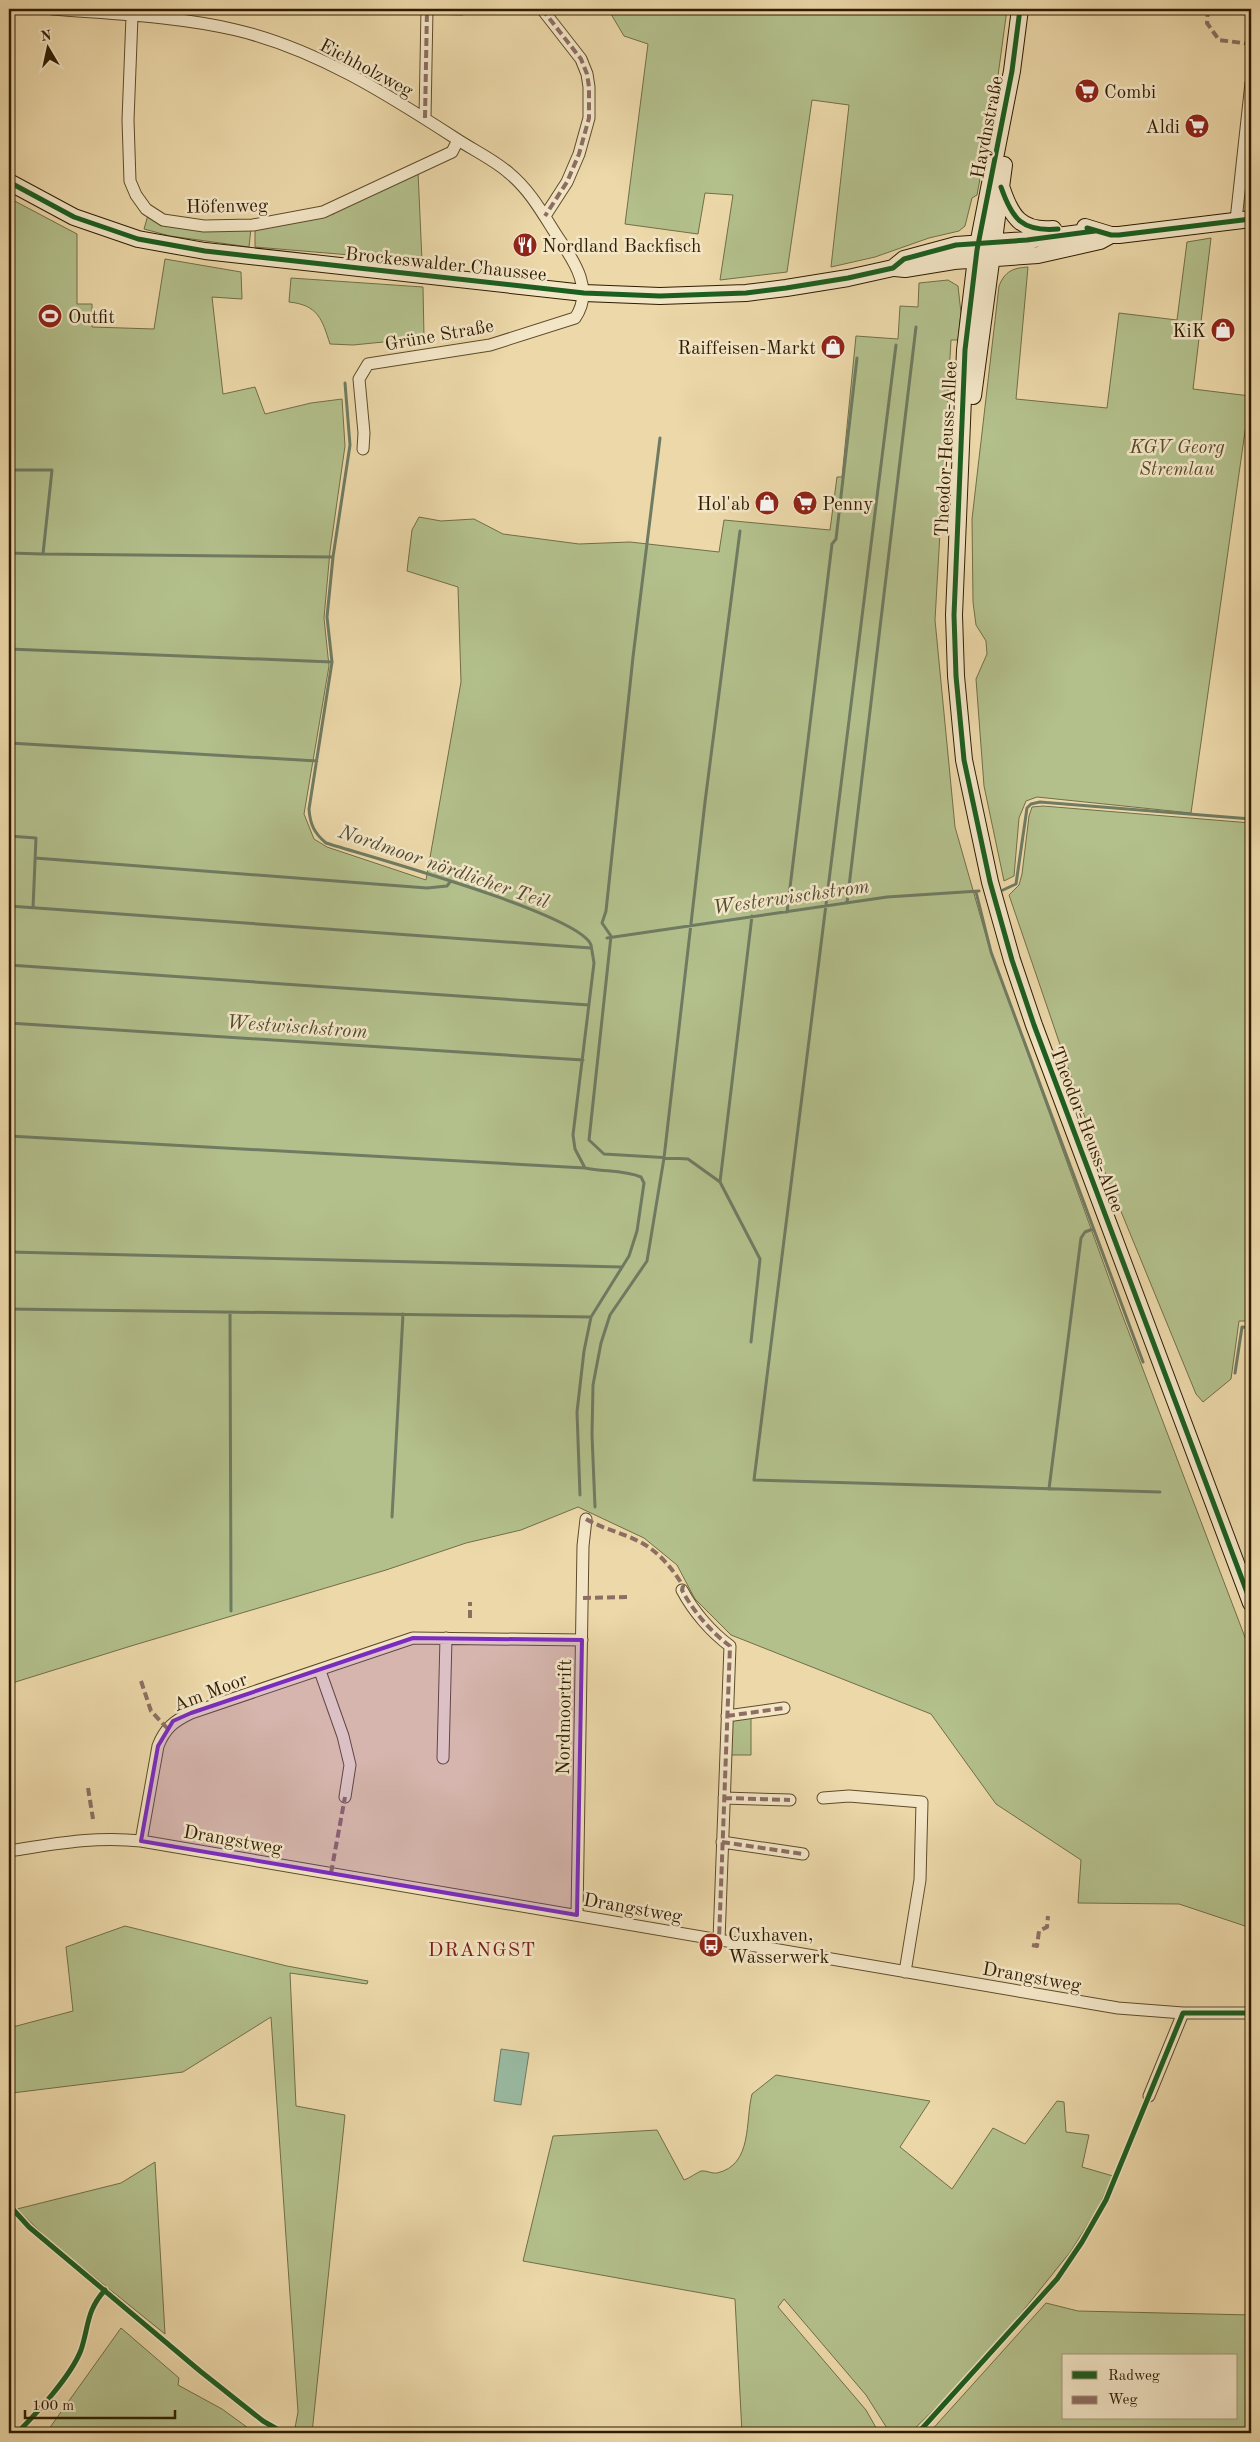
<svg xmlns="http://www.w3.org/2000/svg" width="1260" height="2442" viewBox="0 0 1260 2442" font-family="'Old Standard TT',serif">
	<rect width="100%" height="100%" fill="#ecd8a9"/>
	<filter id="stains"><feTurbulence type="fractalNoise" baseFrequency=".004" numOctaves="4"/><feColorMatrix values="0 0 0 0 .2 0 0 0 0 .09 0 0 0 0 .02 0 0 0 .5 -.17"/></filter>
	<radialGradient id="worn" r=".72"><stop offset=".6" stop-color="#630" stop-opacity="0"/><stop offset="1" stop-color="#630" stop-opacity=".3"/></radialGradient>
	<!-- green -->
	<path fill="#b3c08c" stroke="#726e46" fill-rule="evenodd" d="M431,9h32v6l-32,-1z
		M608,9h399l-12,89 -18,97 -5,3 -7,28 -6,5 -30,7 -54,19 -44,10 18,-162 -37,-5 -25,172 -67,8 13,-85 -28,-2 -7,41 -73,-10 23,-180 -24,-8z
		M418,171l4,90 -167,-14v-19l79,-14 6,-6z
		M9,198l68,36v70h15v23l62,2 11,-70 76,13 1,27 -30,-2 11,97 32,-7 10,27 46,-11 31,-4 3,47 -15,105 -6,67 5,48 -25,148 10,25 13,8 99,33 35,-198 -3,-95 -51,-16 5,-41 7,-13 22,4 33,-2 29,15 76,10 51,-2 89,10 5,-32 106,10 7,-53h5l14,-141 42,3 2,-33 18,1 1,-24 29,-3 10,6 3,27 -3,27h-7l-16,280 20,207 33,116 132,366 131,344v275l-72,-24 -101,-1 3,-43 -85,-56 -65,-90 -200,-79 -36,-36 -18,-34 -33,-27 -66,-31 -57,23 -55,13 -80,27 -255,76 -122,38z
		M148,215l103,13 -2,19 -79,-11 -26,-7z
		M1211,238l-18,151 57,7 -59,417 -154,-16 -11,4 -7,17 -5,58 -10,5 -20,-95 -8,-107 11,-25 -1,-13 -10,-16 -3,-23 -1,-83 27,-233c6,-15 14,-18 29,-19l-12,132 91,9 12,-95 58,7 10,-78z
		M291,278l132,9 1,51 -71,7 -23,-1c-8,-25 -12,-39 -41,-42z
		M1043,806l208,17v498h-12l-8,58 -28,23 -7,-8 -99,-241 -88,-258 10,-10 3,-11 7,-58 3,-9z
		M751,1715v40h-21v-29l5,-8z
		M125,1926l162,40 81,15 -1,3 -77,-11 6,133 49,9 -33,318h-18l4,-21 -27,-395 -88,55 -171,21 -3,-25v-40l64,-17 -7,-64z
		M776,2075l154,26 -30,46 52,42 41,-61 32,16 32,-43 7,1 2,30 23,3 -7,32 31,9 -15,32 -27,43 -57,71 -71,79 -33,32h-20l-24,-38 -82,-96 -6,8 88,103 13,23h-137l-7,-134 -212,-38 30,-125 104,-6 27,50c6,-2 12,-7 17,-9 5,-1 11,3 16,2 36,-8 28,-52 35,-79z
		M155,2162l10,172 -114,-92 -34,-33 104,-26z
		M1046,2303l32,8 173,4v118h-322zM1064,2356h172v62h-172z
		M121,2328l58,50 -1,7 44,24 33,24h-209z"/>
	<!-- water -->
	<path fill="#99bba4" stroke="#6f7b62" d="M501,2049l28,4 -8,52 -27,-4z"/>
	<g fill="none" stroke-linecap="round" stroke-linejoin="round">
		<!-- stream -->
		<path stroke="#6f7b62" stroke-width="3" d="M896,345l-142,1135 406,12
			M345,383l5,62 -17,112 -6,60 5,45 -23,147c1,15 5,24 17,34 41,13 254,71 265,102
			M660,438l-27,219 -27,254 -4,12 9,13 -22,204 15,14 84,5 32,23 40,77 -9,83
			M9,470h43l-9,84 289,3
			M9,553l34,1
			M9,649l323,13
			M9,743l308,18
			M9,836l27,2 -3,70
			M35,858l392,30 20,-2 3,-4
			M1003,890l13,-6 11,-76 4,-4 9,-2 211,17
			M976,892l15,60 152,410
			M847,903l69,-576
			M9,906l582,42
			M787,912l45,-368 4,-5 21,-181
			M607,938l280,-41 92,-6
			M9,965l580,40
			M9,1023l574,37
			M9,1136l576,32
			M720,1182l32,-266
			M9,1252l613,15
			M9,1309l582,8
			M230,1312l1,299
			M1235,1373l7,-46 9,1
			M1049,1489l32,-251 4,-6 8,-3
			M580,1495l-3,-83 7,-61 7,-34 38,-61 8,-25 7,-48 -3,-6c-18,-7 -37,-5 -56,-9l-10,-19 -2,-14 21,-172 -3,-18
			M595,1507l-3,-72 1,-50 8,-42 9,-28 37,-54 17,-103 41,-356 35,-271
			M392,1517l11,-203"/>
		<defs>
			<path id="street" d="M52,9c61,5 124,7 184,21 80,19 151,64 219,108 18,12 38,21 54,35 22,18 35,43 50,66 16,23 35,52 16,79l-85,27 -122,19 -9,15 5,54 -1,16
				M542,9l39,50 6,15 2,13v31l-10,36 -12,28 -22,34
				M132,16l-4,104 2,61 6,14 10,14 17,11 41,6 49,-1 70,-13 129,-60 6,-12
				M425,118l2,-109
				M1236,220l15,-137
				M682,1590c11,21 29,42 48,56l-11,294
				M320,1671l23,65 7,29 -5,32
				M727,1716l57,-8
				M443,1758l3,-120
				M724,1798l66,2
				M823,1798l26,-2 73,6 -2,78 -15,92
				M141,1841l17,-95c7,-18 16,-25 33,-33l222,-75 169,2
				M722,1842l81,12
				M9,1851c45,-7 86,-15 132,-10l977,167 65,5h68
				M577,1915l6,-369 3,-27
				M1149,2096l34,-83"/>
			<path id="secondary" d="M1020,9l-8,62 -35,179 -12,100 -11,265 2,61 8,84 26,122 22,78 22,65 217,578
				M9,182l65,35 64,22 67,12 379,42 76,3 86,-3 40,-5 62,-10 45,-10 11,-9 52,-14 71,-5 68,-9
				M1002,189c9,27 19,43 51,40
				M1085,227l26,8h8l132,-16
				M895,268l10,1 49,-8 84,-6 62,-14 11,-6
				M973,396l31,-231"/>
		</defs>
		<!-- street casing -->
		<use href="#street" stroke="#5f4b2a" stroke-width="13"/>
		<!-- secondary casing -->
		<use href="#secondary" stroke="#301c00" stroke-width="18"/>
		<!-- street -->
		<use href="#street" stroke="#f3e6c7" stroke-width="11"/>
		<!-- secondary -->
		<use href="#secondary" stroke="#f3e6c7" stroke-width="16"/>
		<!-- quiet -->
		<path stroke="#8d6e63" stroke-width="4" stroke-dasharray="8 4" stroke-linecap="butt" d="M542,9l39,50 6,15 2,13v31l-10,36 -12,28 -22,34
			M1208,9l-1,14 12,17 32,4
			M425,118l2,-109
			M586,1519c17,10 37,14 54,23 18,9 33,27 43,44l-1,4c11,21 29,42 48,56l-11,294
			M583,1598l47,-1
			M470,1618v-16
			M141,1681l10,30 16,17
			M727,1716l57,-8
			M88,1788l5,31
			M724,1798l66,2
			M722,1842l81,12
			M331,1873l14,-76
			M1032,1945l5,1 2,-15 8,-4 1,-11"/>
		<defs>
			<path id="cycleway" d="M1020,9l-8,62 -35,179 -12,100 -11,265 2,61 8,84 26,122 22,78 22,65 217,578
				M9,182l65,35 64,22 67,12 379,42 76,3 86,-3 40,-5 62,-10 45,-10 11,-9 52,-14 71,-5 68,-9
				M1001,187c11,32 21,45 57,42
				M1087,228l24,7h8l132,-16
				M9,2205l20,22 171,144 63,50 21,12
				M17,2433c20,-20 54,-57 64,-83 8,-24 5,-39 24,-60
				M918,2433l139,-154 25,-37 24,-42 77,-187h68"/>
		</defs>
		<!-- cycleway casing -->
		<use href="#cycleway" stroke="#f3e6c7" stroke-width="8"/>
		<!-- cycleway -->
		<use href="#cycleway" stroke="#1b5e20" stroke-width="5"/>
	</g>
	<!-- marked area -->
	<path fill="#7b2cbf" fill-opacity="0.2" stroke="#7b2cbf" stroke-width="4" stroke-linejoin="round" d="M413,1638l169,2 -5,275 -436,-74 17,-95 15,-25 18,-8z"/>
	<!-- icons -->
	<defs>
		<symbol id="supermarket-disc" viewBox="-11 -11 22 22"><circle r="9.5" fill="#8f2418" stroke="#f3e6c7"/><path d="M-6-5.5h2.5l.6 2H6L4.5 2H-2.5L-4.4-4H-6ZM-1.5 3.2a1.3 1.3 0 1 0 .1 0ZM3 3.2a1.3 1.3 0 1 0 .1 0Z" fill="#fff"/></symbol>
		<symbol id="restaurant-disc" viewBox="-11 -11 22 22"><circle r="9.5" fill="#8f2418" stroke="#f3e6c7"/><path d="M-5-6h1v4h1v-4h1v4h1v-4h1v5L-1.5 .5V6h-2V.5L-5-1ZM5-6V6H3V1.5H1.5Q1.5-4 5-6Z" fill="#fff"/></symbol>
		<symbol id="stadium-disc" viewBox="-11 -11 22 22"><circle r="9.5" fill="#8f2418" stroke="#f3e6c7"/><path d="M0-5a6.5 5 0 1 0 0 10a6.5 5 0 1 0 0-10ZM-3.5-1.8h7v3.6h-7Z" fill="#fff"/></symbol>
		<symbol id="shop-disc" viewBox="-11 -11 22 22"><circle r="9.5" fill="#8f2418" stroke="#f3e6c7"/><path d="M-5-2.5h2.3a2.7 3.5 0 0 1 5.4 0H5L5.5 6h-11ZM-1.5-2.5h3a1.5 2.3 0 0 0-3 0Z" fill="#fff"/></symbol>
		<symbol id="bus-disc" viewBox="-11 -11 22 22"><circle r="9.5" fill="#8f2418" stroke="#f3e6c7"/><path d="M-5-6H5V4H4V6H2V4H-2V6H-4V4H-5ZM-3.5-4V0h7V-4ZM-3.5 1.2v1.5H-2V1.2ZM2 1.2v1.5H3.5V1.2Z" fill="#fff"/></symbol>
	</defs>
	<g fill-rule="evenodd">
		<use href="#supermarket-disc" x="1073" y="77" width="28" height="28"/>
		<use href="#supermarket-disc" x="1183" y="112" width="28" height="28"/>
		<use href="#restaurant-disc" x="511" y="231" width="28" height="28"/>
		<use href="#stadium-disc" x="36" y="302" width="28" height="28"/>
		<use href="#shop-disc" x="1209" y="316" width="28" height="28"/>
		<use href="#shop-disc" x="819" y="333" width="28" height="28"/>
		<use href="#shop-disc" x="753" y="489" width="28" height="28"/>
		<use href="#supermarket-disc" x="791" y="489" width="28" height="28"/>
		<use href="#bus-disc" x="697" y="1931" width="28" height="28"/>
	</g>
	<g text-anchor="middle" stroke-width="5" stroke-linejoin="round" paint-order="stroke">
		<!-- street labels -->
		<g font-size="19" fill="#301c00" stroke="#f3e6c7">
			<text transform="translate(367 67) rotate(28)" y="7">Eichholzweg</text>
			<text transform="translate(986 127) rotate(-79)" y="7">Haydnstraße</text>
			<text transform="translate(227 205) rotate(-1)" y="7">Höfenweg</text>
			<text transform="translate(446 263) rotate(6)" y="7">Brockeswalder Chaussee</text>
			<text transform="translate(439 334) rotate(-10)" y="7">Grüne Straße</text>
			<text transform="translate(945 449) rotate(-87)" y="7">Theodor-Heuss-Allee</text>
			<text transform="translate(1088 1129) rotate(69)" y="7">Theodor-Heuss-Allee</text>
			<text transform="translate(210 1691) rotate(-21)" y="7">Am Moor</text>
			<text transform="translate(563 1717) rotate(-89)" y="7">Nordmoortrift</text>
			<text transform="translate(233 1839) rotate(10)" y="7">Drangstweg</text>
			<text transform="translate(633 1907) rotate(10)" y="7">Drangstweg</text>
			<text transform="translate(1032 1976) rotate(10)" y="7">Drangstweg</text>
		</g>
		<!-- poi labels -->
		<g font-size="19" fill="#301c00" stroke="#f3e6c7" text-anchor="start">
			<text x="1104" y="98">Combi</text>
			<text x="1180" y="133" text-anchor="end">Aldi</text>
			<text x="542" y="252">Nordland Backfisch</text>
			<text x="68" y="323">Outfit</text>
			<text x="1206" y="337" text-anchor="end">KiK</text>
			<text x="816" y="354" text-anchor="end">Raiffeisen-Markt</text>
			<text x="750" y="510" text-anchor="end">Hol'ab</text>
			<text x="822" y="510">Penny</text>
			<text x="728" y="1941">Cuxhaven,<tspan x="728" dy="22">Wasserwerk</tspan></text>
		</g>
		<!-- park labels -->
		<g font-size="19" font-style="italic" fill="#574d2a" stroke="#f3e6c7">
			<text x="1177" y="453">KGV Georg<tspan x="1177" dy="22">Stremlau</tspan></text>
		</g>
		<!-- water labels -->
		<g font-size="20" font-style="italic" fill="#504c31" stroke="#f3e6c7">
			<text transform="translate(444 866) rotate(19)" y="7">Nordmoor nördlicher Teil</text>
			<text transform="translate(791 896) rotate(-8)" y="7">Westerwischstrom</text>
			<text transform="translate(297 1026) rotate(4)" y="7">Westwischstrom</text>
		</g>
		<!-- neighbourhood labels -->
		<g font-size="20" letter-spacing="1" fill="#7a1f14" stroke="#f3e6c7">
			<text x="482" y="1956">DRANGST</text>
		</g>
	</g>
	<!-- margin -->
	<rect width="1260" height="2442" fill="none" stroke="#ecd8a9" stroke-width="30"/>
	<rect x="10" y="10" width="1240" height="2422" fill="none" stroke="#301c00" stroke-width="2.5"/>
	<rect x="15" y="15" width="1230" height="2412" fill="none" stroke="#301c00"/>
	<!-- legend -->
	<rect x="1062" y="2354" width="175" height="65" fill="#f3e6c7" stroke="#a59577"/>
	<rect x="1072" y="2371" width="25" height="8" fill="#1b5e20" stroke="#a59577"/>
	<text x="1108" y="2380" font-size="15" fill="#301c00">Radweg</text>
	<rect x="1072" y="2396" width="25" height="8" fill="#8d6e63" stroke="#a59577"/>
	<text x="1108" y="2404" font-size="15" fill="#301c00">Weg</text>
	<!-- north arrow -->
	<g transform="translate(48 48) rotate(351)" stroke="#f3e6c7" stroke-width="4" paint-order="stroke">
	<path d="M0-4L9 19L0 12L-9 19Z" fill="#301c00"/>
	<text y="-8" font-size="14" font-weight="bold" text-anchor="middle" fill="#301c00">N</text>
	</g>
	<!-- scale -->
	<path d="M25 2410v8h150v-8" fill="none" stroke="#301c00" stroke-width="2.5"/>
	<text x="32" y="2410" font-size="15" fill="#301c00" stroke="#f3e6c7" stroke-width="4" paint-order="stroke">100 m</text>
	<rect width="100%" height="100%" filter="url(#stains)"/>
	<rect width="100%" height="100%" fill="url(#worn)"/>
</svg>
